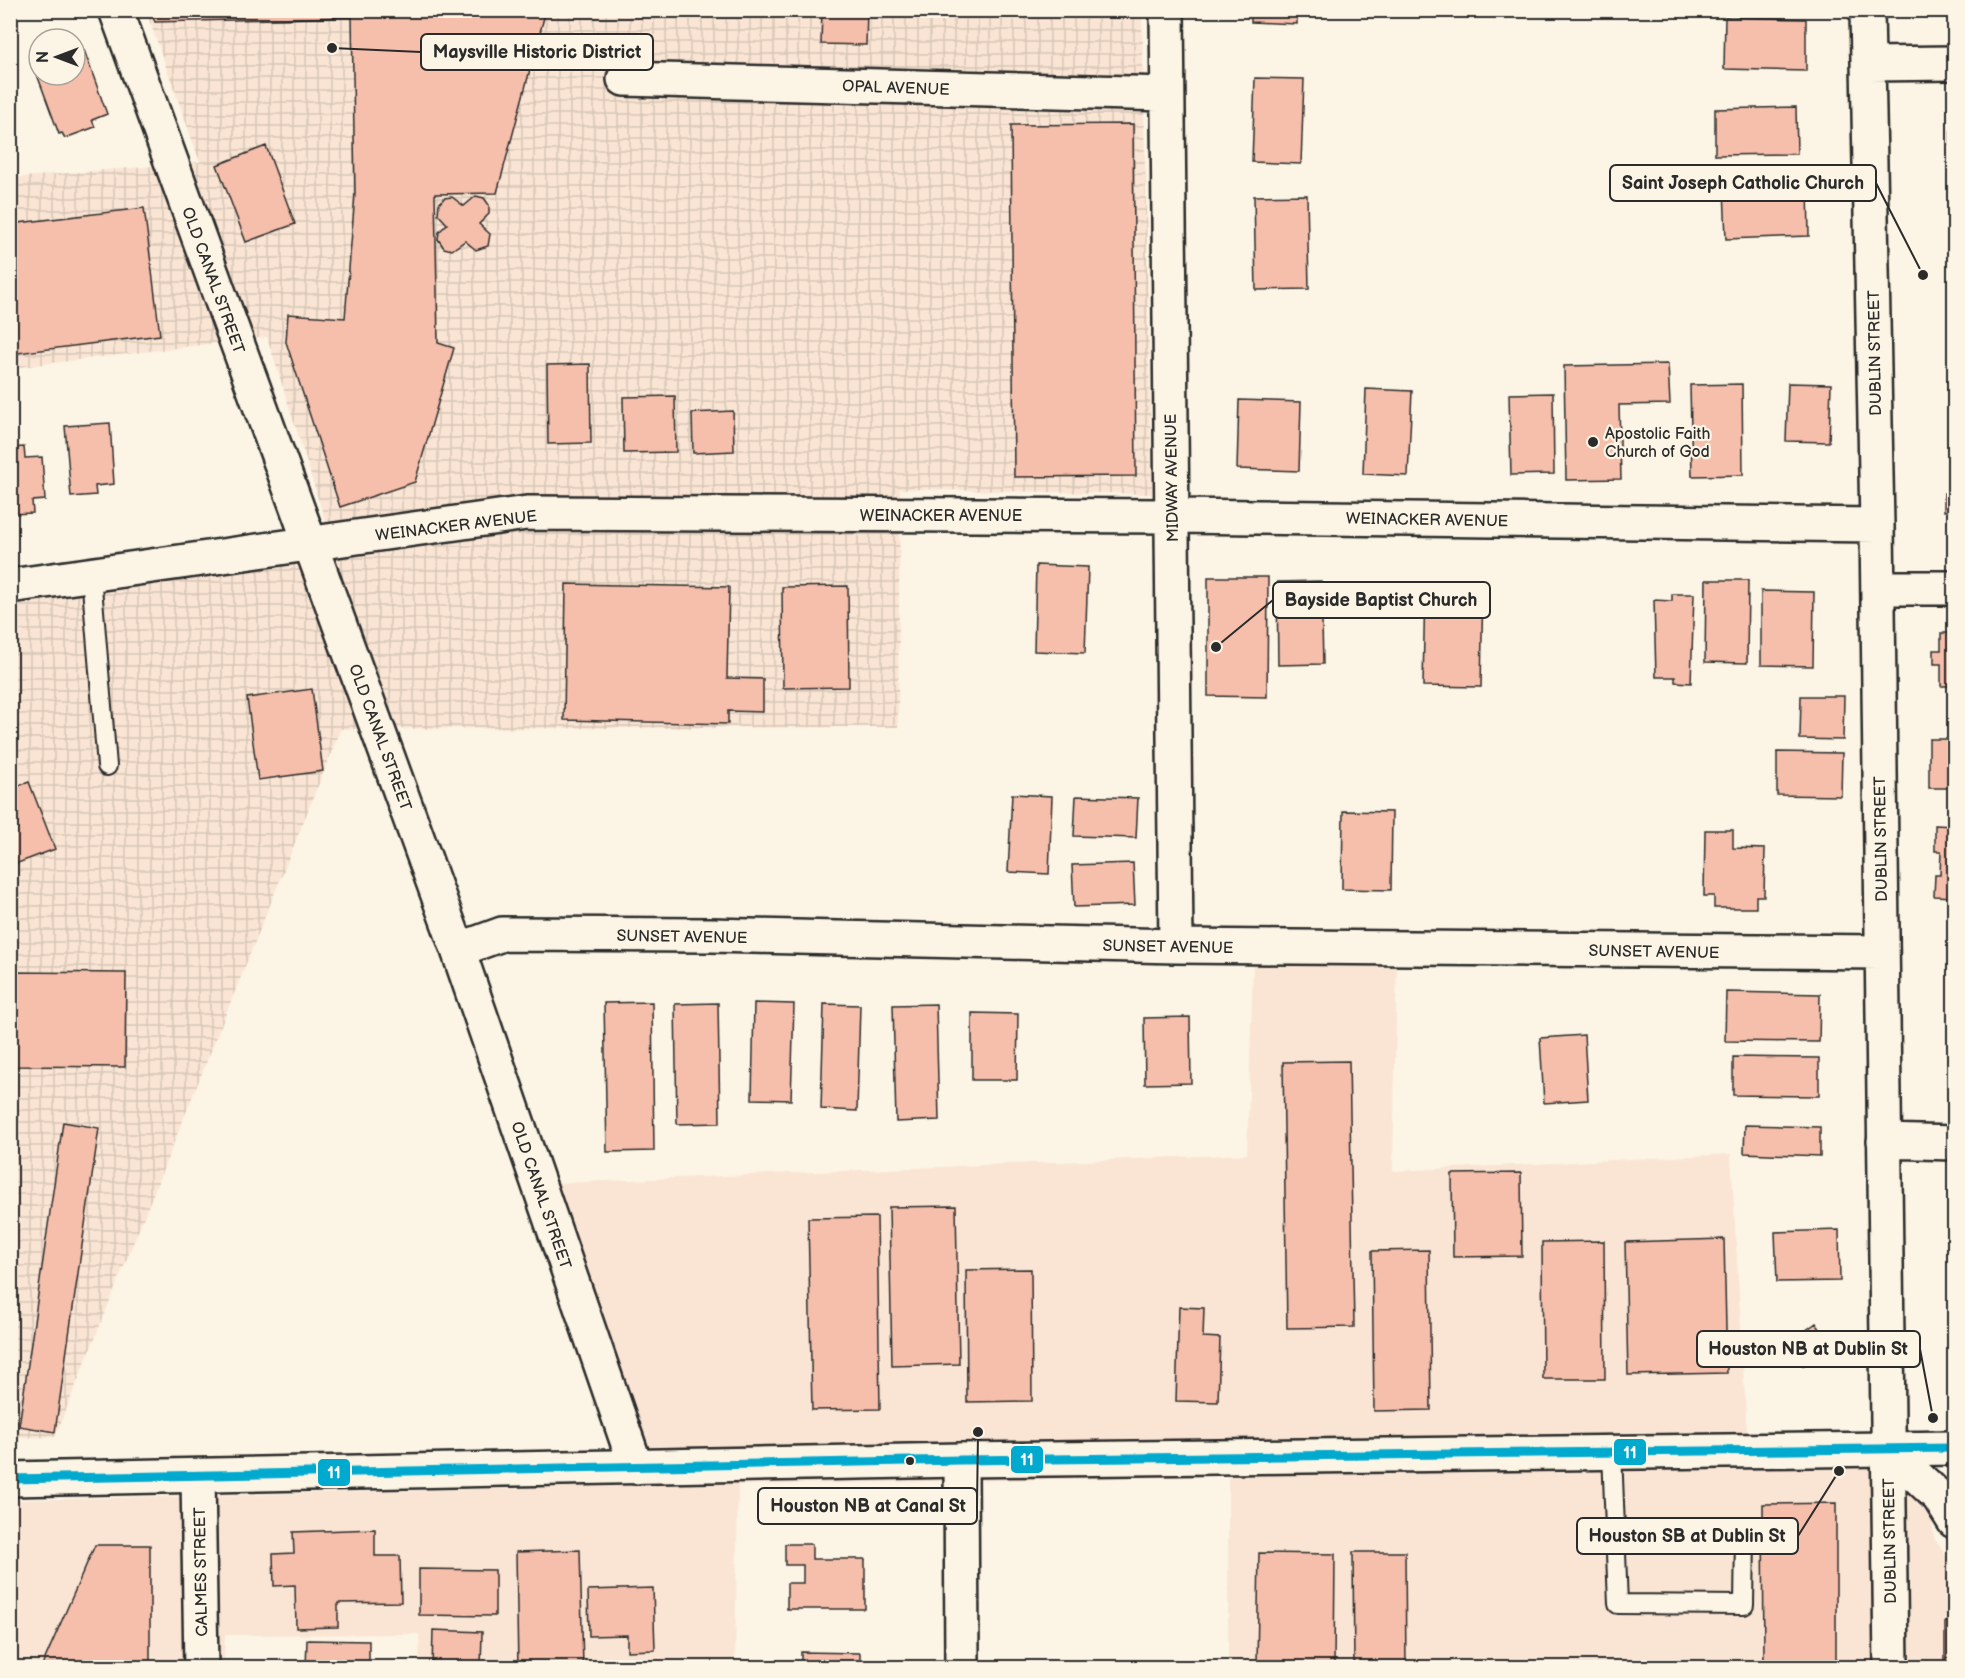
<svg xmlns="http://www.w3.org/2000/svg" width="1965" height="1678" viewBox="0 0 1965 1678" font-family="'Balsamiq Sans',sans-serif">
	<defs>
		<pattern id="industrial-grid" width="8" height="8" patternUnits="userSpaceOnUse" patternTransform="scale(1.5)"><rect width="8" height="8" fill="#fae5d4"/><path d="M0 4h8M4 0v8" fill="none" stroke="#d6c5b6"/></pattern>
	</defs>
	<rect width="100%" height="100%" fill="#fcf5e5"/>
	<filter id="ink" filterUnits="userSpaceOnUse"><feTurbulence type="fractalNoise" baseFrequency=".0167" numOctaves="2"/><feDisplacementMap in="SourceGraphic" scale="12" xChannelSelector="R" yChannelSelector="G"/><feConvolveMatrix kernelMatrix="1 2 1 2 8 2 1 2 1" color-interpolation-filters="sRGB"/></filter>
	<g filter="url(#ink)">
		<!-- built -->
		<path fill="#fae5d4" d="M1253,962h144l-4,209 338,-17 18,313 176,-5 9,76 20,30v99h-726v-191l-490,9 -3,182h-315l-1,-33 -194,1 -1,32h-213l-1,-167 649,-15 -104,-302 692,-29z"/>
		<!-- industrial -->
		<path fill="url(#industrial-grid)" d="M146,11h996l10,483 -252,-5 -2,238 -557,2 -286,708 -44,1 -1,-834 327,-46 -70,-221 -256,31v-190l189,-16z"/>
		<!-- building -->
		<path fill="#f6bfab" stroke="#2b2b2b" stroke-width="1.5" d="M150,10h396l-49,183 -62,1 3,149 16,5 -39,134 -75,25 -54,-165 2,-28 57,4 10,-124 -3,-177 -197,5z
			M822,10h45l-1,35 -45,-1z
			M1251,10h46v14l-46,-2z
			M1725,17l81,2v52l-82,-2z
			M84,50l23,64 -15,6 3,7 -30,11 -3,-5 -3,1 -24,-65 4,-1v7h36v-21z
			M1255,78l49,1 -3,85 -49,-2z
			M1796,107l1,47 -82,1v-46z
			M1133,124l3,352 -122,1 -3,-352z
			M1951,131h3v33h-3z
			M266,146l29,78 -49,18 -29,-77z
			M1808,186l1,50 -83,3 -2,-51z
			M1307,195l2,94 -53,1 -2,-94z
			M476,196l8,2 5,7v9l-10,10 11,10 -2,12 -12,4 -11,-9 -13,9 -8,-2 -6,-9 1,-7 8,-8 -9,-10 1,-10 5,-6 8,-1 12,9z
			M144,208l16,127 -150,19v-130z
			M590,364l1,79 -43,1 -1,-79z
			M1668,364l2,40 -51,1 2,74 -55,1 -2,-114z
			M1788,383l43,1 -2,58 -43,-1z
			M1742,384l1,91 -51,1 -2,-91z
			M1366,389l46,2 -4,85 -45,-2z
			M1553,393l1,81 -43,1 -2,-81z
			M675,396l1,56 -52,1 -1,-56z
			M1239,400l62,2 -2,69 -62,-2z
			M733,411l1,40 -41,2 -1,-40z
			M110,423l4,61 -19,2 1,9 -25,2 -6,-71z
			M1954,425v101l-5,-2v-13h-5v-18h6v-66z
			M24,447l1,11 17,-1 3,43 -13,1 1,12 -23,1v-66z
			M1036,565l52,2 -3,86 -51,-2z
			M1208,577h60l-1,120 -59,-1z
			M1706,580h42l-1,83 -42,-1z
			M1321,581l2,83 -45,1 -1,-83z
			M566,584l163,3 -2,91 36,1v33l-35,-1v13l-164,-4z
			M1425,584l58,1 -2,102 -58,-1z
			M848,586l1,101 -66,1 -1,-101z
			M1761,591l53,1 -1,74 -52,-1z
			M1672,594h22l-3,89 -16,-1v-5h-19l-2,-77 18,1z
			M1941,633h13v53h-13v-22h-7v-14h7z
			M312,689l11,82 -65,9 -11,-82z
			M1801,696h43l-1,44 -43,-1z
			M1929,739h25v49h-25z
			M1777,752l65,1 -1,43 -64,-1z
			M29,782l26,67 -45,17v-77z
			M1012,794l40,2 -3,78 -41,-2z
			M1076,796l62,2 -2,40 -62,-2z
			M1343,811l49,1 -1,78 -49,-1z
			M1935,825l19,1v71l-20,-1 1,-21h5l1,-24h-6z
			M1705,830h28v18l32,1 -1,47h-8v12h-42v-12h-10z
			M1133,863l2,42 -61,2 -2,-42z
			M10,972l116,1 -1,94 -115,-1z
			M1726,992l94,2 -1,48 -94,-1z
			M652,1002l2,149 -47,1 -3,-149z
			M718,1003l2,120 -43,1 -2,-120z
			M754,1003l40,1 -3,96 -39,-1z
			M824,1004l36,1 -3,106 -36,-2z
			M936,1004l3,116 -43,2 -3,-117z
			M972,1013l46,1 -1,66h-45z
			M1190,1017l1,66 -46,1 -1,-66z
			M1584,1035l4,65 -44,3 -4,-65z
			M1950,1039h4v47h-3z
			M1733,1057l86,1v38l-86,-1z
			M1349,1061l5,266 -67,1 -4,-266z
			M63,1122l36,6 -44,304 -36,-6z
			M1745,1125l75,2v29l-76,-3z
			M1521,1173l1,83 -69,1 -1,-83z
			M956,1206l3,158 -67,2 -3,-159z
			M877,1217l3,192 -68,1 -4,-192z
			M1839,1230l1,51 -63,1 -2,-50z
			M1724,1239l3,134 -99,2 -3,-133z
			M1604,1241l1,138h-62l-1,-137z
			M1429,1250l2,160 -57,1 -2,-160z
			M1031,1269l1,132 -65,1 -1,-132z
			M1179,1307l25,1 -1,29 17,1 -2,64 -42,-1z
			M1816,1323l15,22 -28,21 -16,-22z
			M1836,1503v164l-72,1 -1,-164z
			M375,1529v27h25l1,46 -63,1v24l-42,1 -1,-43 -21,1 -1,-32 21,-1 -1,-21z
			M785,1544h27v15h53v50h-78v-26h16v-18h-18z
			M95,1545h55v123h-109z
			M580,1550l3,117 -65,1 -2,-116z
			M1353,1552h52l1,116h-52z
			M1259,1553l76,1 -1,111 -77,-1z
			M419,1569l76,1v46l-76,-1z
			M653,1588l2,62 -28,1v-16l-38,1 -1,-46z
			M1945,1622h9v46h-9z
			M433,1630l49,2 -1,36h-49z
			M307,1640l62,1v27h-63z
			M801,1652l59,1v15h-59z"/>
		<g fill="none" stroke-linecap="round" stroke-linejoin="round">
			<defs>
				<path id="lane" d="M91,575l16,191
					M1612,1452c2,51 4,102 6,152l126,1 1,-71h-130"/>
				<path id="street" d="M116,10l342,940 178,517
					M1167,10l9,936
					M1867,10l10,515 14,1143
					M1869,64l85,-1
					M624,79l543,15
					M10,586l517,-73 645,3 705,9
					M1878,588h76
					M458,950l44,-16 209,1 465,11 705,6
					M1884,1141l70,2
					M1888,1449l66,-1
					M961,1460l1,208
					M198,1476l3,192"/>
				<path id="secondary" d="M10,1479l951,-19 927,-11 51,48 15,24"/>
			</defs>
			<!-- lane casing -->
			<use href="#lane" stroke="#2b2b2b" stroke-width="22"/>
			<!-- street casing -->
			<use href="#street" stroke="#2b2b2b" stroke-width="38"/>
			<!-- secondary casing -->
			<use href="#secondary" stroke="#2b2b2b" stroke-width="38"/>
			<!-- lane -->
			<use href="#lane" stroke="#fcf5e5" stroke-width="18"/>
			<!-- street -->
			<use href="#street" stroke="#fcf5e5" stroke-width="33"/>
			<!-- secondary -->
			<use href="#secondary" stroke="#fcf5e5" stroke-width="33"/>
			<defs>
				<path id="bus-1" d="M10,1479l951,-19 993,-12"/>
			</defs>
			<!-- bus-1 casing -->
			<use href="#bus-1" stroke="#fcf5e5" stroke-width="14"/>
			<!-- bus-1 -->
			<use href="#bus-1" stroke="#00a9ce" stroke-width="9"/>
		</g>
	</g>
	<!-- markers -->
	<g fill="#2b2b2b" stroke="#fcf5e5" stroke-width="2">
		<circle cx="1593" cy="442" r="6"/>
		<circle cx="910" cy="1461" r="5"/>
	</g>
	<g text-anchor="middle" stroke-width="4.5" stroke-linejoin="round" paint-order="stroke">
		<!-- street labels -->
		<g font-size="16" fill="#2b2b2b" stroke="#fcf5e5">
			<text transform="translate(896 87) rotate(2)" y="6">OPAL AVENUE</text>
			<text transform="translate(214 280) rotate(70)" y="6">OLD CANAL STREET</text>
			<text transform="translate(1874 353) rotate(-91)" y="6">DUBLIN STREET</text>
			<text transform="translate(1171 478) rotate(-91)" y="6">MIDWAY AVENUE</text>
			<text x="941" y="521">WEINACKER AVENUE</text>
			<text transform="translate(1427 519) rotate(1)" y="6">WEINACKER AVENUE</text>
			<text transform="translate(456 525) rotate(-7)" y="6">WEINACKER AVENUE</text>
			<text transform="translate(381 737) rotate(70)" y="6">OLD CANAL STREET</text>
			<text transform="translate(1880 839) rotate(-91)" y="6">DUBLIN STREET</text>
			<text transform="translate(682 936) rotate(1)" y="6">SUNSET AVENUE</text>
			<text transform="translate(1168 946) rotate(1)" y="6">SUNSET AVENUE</text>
			<text transform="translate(1654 951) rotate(1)" y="6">SUNSET AVENUE</text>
			<text transform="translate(542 1195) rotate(71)" y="6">OLD CANAL STREET</text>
			<text transform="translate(1889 1541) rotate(-91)" y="6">DUBLIN STREET</text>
			<text transform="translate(200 1572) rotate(-91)" y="6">CALMES STREET</text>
		</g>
		<!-- poi labels -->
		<g font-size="16" fill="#2b2b2b" stroke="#fcf5e5" text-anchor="start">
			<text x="1605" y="439">Apostolic Faith<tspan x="1605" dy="18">Church of God</tspan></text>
		</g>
	</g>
	<!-- callouts -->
	<path fill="none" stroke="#2b2b2b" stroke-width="2" d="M332 48L421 52M1923 275L1876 183M1216 647L1273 600M1933 1418L1920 1349M978 1432L977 1506M1839 1471L1798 1536"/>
	<g fill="#2b2b2b" stroke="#fcf5e5" stroke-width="2">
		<circle cx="332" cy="48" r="6"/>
		<circle cx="1923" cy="275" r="6"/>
		<circle cx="1216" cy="647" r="6"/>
		<circle cx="1933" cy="1418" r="6"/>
		<circle cx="978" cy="1432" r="6"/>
		<circle cx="1839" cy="1471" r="6"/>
	</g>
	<g fill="#fcf5e5" stroke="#2b2b2b" stroke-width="2">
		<rect x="421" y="34" width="232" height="36" rx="6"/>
		<rect x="1610" y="165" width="266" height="36" rx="6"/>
		<rect x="1273" y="582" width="217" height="36" rx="6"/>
		<rect x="1697" y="1331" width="223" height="36" rx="6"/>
		<rect x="758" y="1488" width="219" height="36" rx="6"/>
		<rect x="1577" y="1518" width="221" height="36" rx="6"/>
	</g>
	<g font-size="18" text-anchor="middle" font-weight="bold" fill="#2b2b2b">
		<text x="537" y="58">Maysville Historic District</text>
		<text x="1743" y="189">Saint Joseph Catholic Church</text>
		<text x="1381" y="606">Bayside Baptist Church</text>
		<text x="1808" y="1355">Houston NB at Dublin St</text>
		<text x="868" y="1512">Houston NB at Canal St</text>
		<text x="1687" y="1542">Houston SB at Dublin St</text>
	</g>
	<g stroke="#fcf5e5" stroke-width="2">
		<rect x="1613" y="1438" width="34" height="28" rx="6" fill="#00a9ce"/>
		<rect x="1010" y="1445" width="34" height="29" rx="6" fill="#00a9ce"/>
		<rect x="317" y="1458" width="34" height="29" rx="6" fill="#00a9ce"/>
	</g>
	<g font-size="16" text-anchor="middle" font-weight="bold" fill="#fff">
		<text x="1630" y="1458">11</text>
		<text x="1027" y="1465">11</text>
		<text x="334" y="1478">11</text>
	</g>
	<!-- margin -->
	<rect width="1965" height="1678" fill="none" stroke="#fcf5e5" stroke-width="36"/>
	<rect x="18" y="18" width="1929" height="1642" fill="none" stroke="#2b2b2b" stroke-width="2" filter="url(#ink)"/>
	<!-- north arrow -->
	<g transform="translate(57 57) rotate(270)"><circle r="28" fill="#fcf5e5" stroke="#a8a49b" stroke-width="1.5"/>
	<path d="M0-4.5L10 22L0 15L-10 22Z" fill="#2b2b2b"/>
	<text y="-9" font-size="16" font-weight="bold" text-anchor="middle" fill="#2b2b2b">N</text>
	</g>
</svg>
